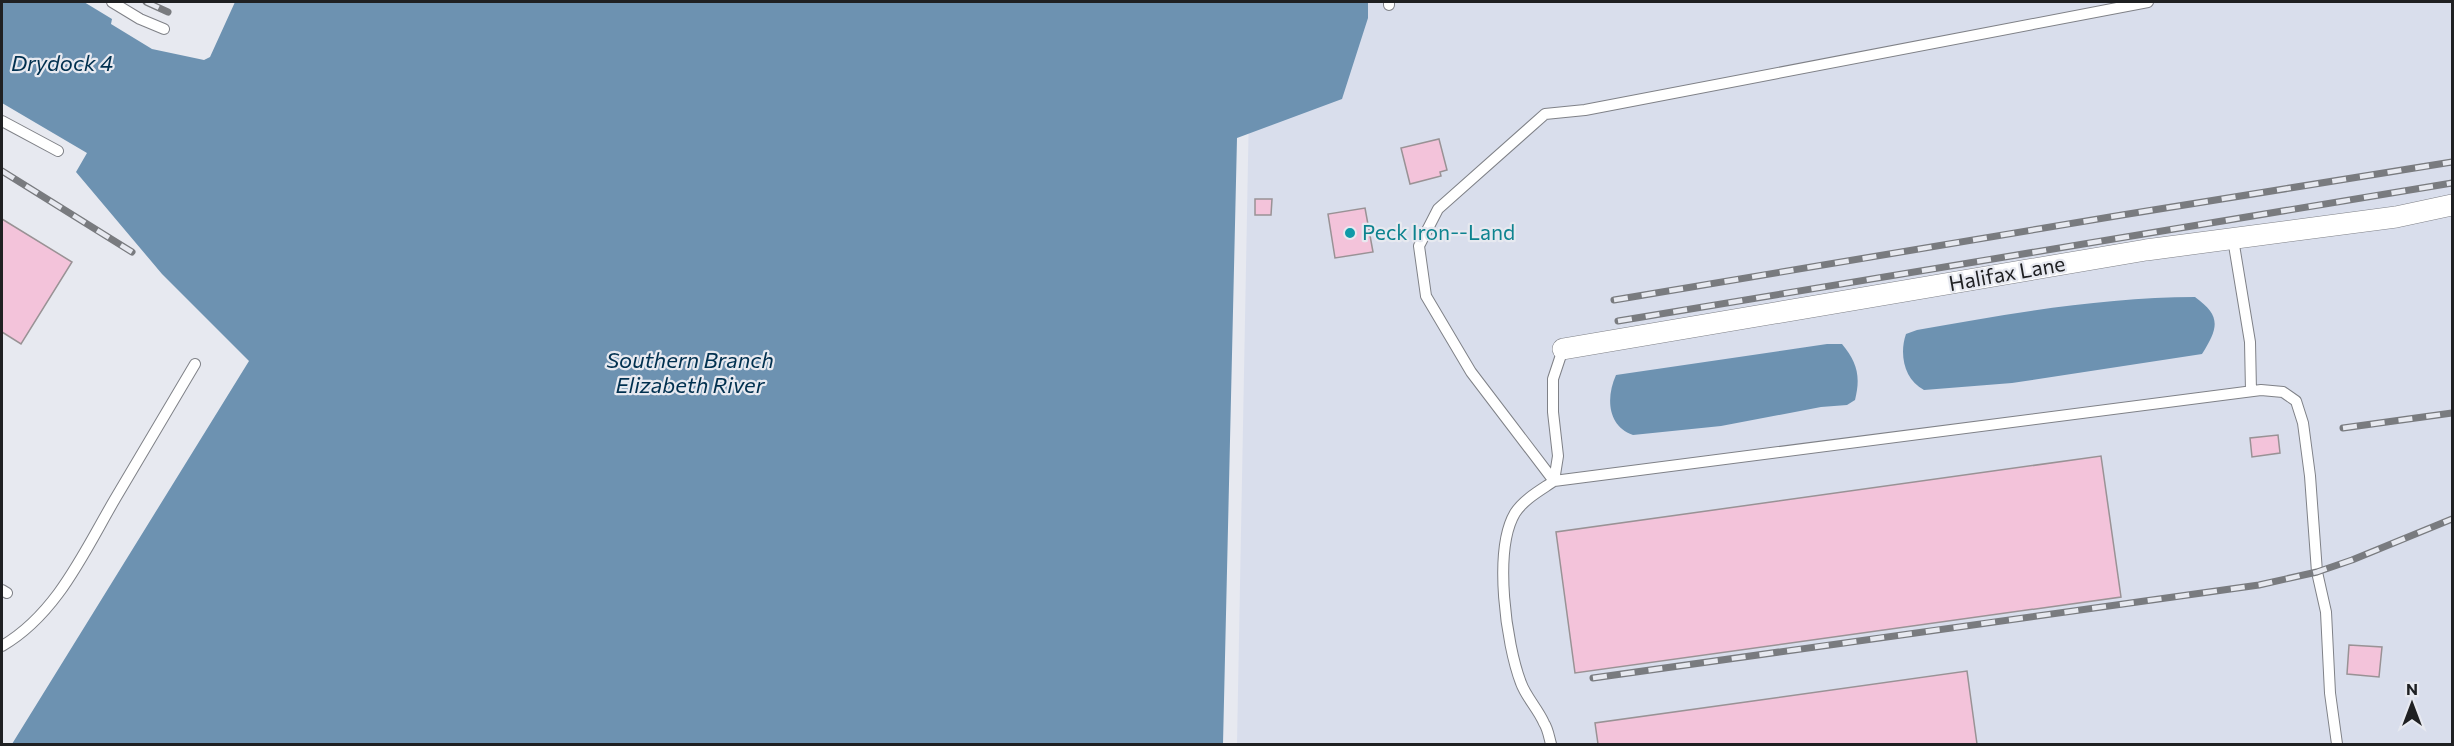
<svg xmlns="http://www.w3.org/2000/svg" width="2454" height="746" viewBox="0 0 2454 746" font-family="Commissioner,sans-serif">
	<rect width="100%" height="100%" fill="#e7e9f0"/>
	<!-- built -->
	<path fill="#d9deec" d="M1251,2h1201v742h-1215z"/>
	<!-- water -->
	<path fill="#6d92b1" d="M2,2h82l28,17 -1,5 41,25 52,11 6,-3 25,-55h1133v16l-26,81 -105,39 -14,606h-1211l237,-383 -87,-87 -86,-102 11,-19 -85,-50z
		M2195,297c26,19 24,30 7,57l-190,29 -88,7c-20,-10 -25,-36 -18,-56l11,-4c89,-16 187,-33 278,-33z
		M1827,344h15c15,18 19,32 13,56l-8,5 -26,2 -100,19 -88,9c-26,-9 -27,-38 -17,-60z"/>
	<!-- building -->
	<path fill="#f3c3da" stroke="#999295" stroke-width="1.5" d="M1439,139l8,31 -7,2 1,4 -31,8 -9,-36z
		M1255,199h17l-1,16h-16z
		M1365,208l8,44 -38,6 -7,-44z
		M2,219l70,43 -51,82 -19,-12z
		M2278,435l2,18 -28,4 -2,-19z
		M2101,456l20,141 -546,76 -19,-141z
		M2349,645l33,2 -3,30 -32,-3z
		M1967,671l10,73h-379l-3,-21z"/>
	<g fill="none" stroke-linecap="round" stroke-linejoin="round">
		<defs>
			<path id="service" d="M112,2l28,17 24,10
				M1389,2v3
				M2148,2l-563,108 -40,4 -107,95 -19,37 7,50 45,76 83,109 707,-91 22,2 13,9 7,22 7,53 7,96 9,40 4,81 7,51
				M2,121l56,30
				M2233,239l17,103 1,49
				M2,590l5,3
				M2,646c55,-32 82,-94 113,-147 27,-45 53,-90 80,-135
				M1551,744c-2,-7 -3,-15 -7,-21 -6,-14 -18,-26 -23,-40 -15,-39 -28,-133 -6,-170 9,-14 26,-23 39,-32l4,-25 -5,-44v-33l10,-30"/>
			<path id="minor" d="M1563,349l583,-99 250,-33 56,-12"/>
		</defs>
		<!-- service casing -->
		<use href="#service" stroke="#7f8187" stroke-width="12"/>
		<!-- minor casing -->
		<use href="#minor" stroke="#7f8187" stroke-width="22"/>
		<!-- service -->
		<use href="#service" stroke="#fff" stroke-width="10"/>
		<!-- minor -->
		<use href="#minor" stroke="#fff" stroke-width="21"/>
		<defs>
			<path id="rail" d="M146,2l22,10
				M2,171l130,81
				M1614,300l508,-85 330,-53
				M1618,321l834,-138
				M2343,428l109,-15
				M1593,678l666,-93 58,-13 35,-12 100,-41"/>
		</defs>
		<!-- rail casing -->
		<use href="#rail" stroke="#797b7f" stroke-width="7"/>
		<!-- rail -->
		<use href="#rail" stroke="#e7e9f0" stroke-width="4.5" stroke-dasharray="14" stroke-linecap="butt"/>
	</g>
	<!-- markers -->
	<circle fill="#0f9aa8" stroke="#e7e9f0" stroke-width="2" cx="1350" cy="233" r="6"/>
	<g text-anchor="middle" stroke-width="4.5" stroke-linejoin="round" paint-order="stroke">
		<!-- culture labels -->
		<g font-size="21" fill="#0d838f" stroke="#e7e9f0" text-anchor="start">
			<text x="1362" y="240">Peck Iron--Land</text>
		</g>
		<!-- street labels -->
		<g font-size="21" fill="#1f2022" stroke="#e7e9f0">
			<text transform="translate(2007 274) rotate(-10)" y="7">Halifax Lane</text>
		</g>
		<!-- water labels -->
		<g font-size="22" font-style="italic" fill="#00304f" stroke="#e7e9f0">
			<text x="62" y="71">Drydock 4</text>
			<text x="690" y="368">Southern Branch<tspan x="690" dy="25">Elizabeth River</tspan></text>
		</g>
	</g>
	<!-- border -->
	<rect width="2454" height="746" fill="none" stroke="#1f2022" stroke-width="6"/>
	<!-- north arrow -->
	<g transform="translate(2412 704)" stroke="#e7e9f0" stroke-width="4.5" paint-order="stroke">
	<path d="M0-4.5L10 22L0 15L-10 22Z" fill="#1f2022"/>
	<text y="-9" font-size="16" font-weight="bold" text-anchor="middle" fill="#1f2022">N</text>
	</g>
</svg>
